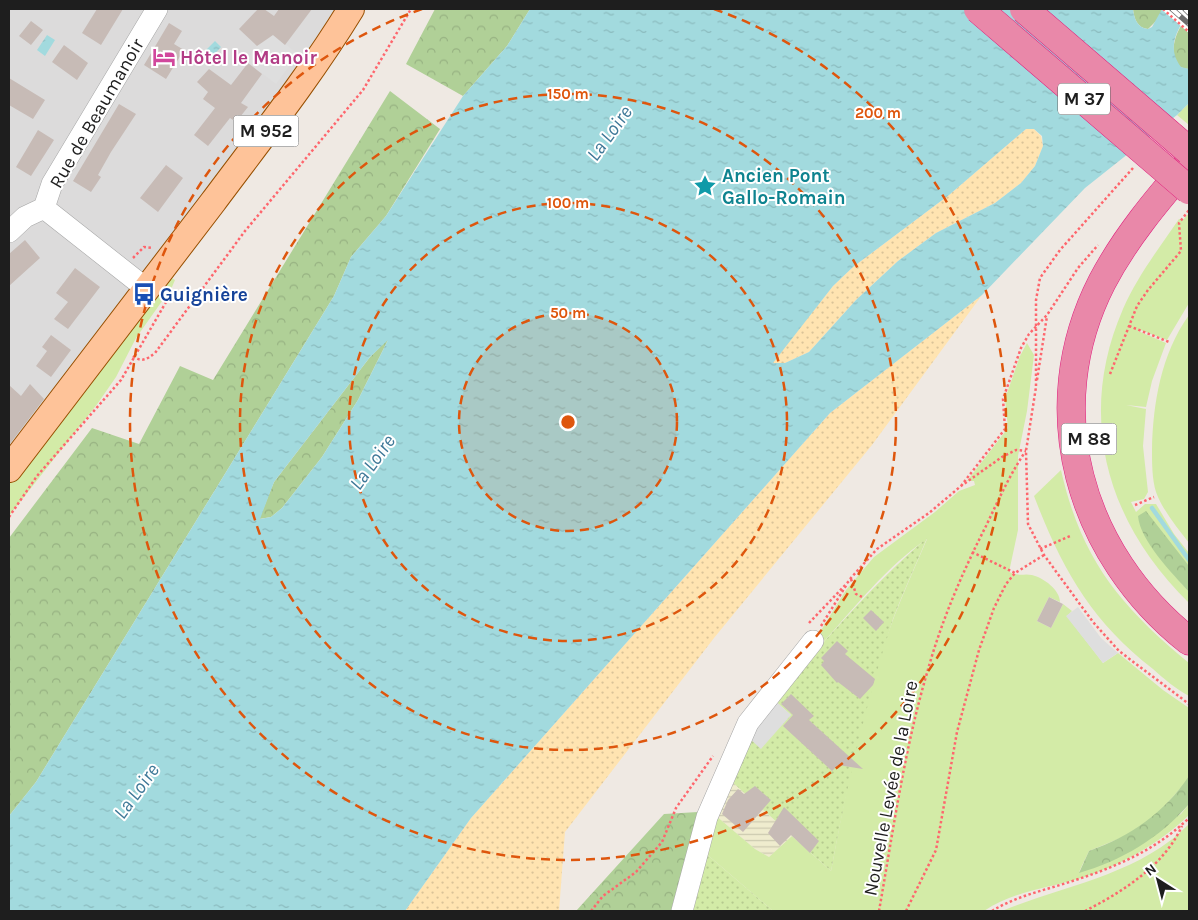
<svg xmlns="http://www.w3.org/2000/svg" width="1198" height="920" viewBox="0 0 1198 920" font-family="Karla,sans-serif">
	<defs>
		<pattern id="farmland-rules" width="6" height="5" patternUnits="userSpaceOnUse" patternTransform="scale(1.25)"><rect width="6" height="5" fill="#efecce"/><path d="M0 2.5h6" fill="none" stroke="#cccab0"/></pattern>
		<pattern id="forest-crowns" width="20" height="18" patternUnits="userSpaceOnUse" patternTransform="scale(1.25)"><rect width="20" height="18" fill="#b0d097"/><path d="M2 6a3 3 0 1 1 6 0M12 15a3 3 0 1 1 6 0" fill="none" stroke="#97b282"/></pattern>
		<pattern id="sand-dots" width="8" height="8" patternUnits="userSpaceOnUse" patternTransform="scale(1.25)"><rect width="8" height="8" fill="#ffe4b1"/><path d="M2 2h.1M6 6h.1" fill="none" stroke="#dac398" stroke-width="1.8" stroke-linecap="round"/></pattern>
		<pattern id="garden-dots" width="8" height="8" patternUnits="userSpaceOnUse" patternTransform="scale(1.25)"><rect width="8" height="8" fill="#d3eba7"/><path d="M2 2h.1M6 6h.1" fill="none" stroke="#b5c98f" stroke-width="1.8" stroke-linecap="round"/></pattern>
		<pattern id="water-ripples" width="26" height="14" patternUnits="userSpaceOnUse" patternTransform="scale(1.25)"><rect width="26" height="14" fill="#a2dade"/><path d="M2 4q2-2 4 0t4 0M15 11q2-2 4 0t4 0" fill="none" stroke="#8bbbbe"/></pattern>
	</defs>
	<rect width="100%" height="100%" fill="#efe9e3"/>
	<!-- residential -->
	<path fill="#dcdbdb" d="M9,9h342l-342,460z"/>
	<!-- farmland -->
	<path fill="url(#farmland-rules)" d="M730,780l62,56 -23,21 -14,-8 -40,-34z"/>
	<!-- grass -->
	<path fill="#d3eba7" d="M1189,103v22l-12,-10z
		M1189,213v90l-22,37 -29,-11v2l28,12 -14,38 -6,26 -20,-2 20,4 -3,37 5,46 -4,7 -13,3 5,10 9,-8h11l18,30 15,19v13l-10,-11 -21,1 31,36v11c-82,-80 -113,-186 -66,-294 14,-32 36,-61 56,-90l4,1z
		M170,277l5,3 -3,7 -36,51 -20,39 -18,26 -89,113v-36z
		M1189,315v228c-12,-16 -26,-32 -33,-51 -4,-13 -4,-29 -4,-42 1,-47 9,-96 37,-135z
		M1027,343l7,12 -7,56 -9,45v74l-9,42c11,5 14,1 23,3 12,3 28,15 28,27l-11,-5 -12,24 14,7 12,-24 9,7 -5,5 36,47 15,-10 45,37 26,18v68l-3,6 -24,27 -15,13 -24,15 -34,14 -10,21 102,-58 8,-10v11c-31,30 -70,51 -111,64 -31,9 -67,13 -94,32h-211l-70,-60 12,-36 40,34 14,8 23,-21 39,35c16,-85 33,-173 63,-254 10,-26 22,-52 33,-78 -39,26 -75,71 -106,106l-6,-5 31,-50 28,-33 61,-45 24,-21 16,-6 -1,-4h-7l41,-53 -3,-29 15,-43z
		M1061,470c20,89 59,136 128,193v33c-13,-7 -25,-17 -36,-27 -62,-48 -91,-100 -119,-173z
		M1189,824v87h-187c63,-26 137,-36 187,-87z"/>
	<!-- forest -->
	<path fill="url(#forest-crowns)" d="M435,9h95l-23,37 -44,50 -57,-32z
		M1133,9h29l-3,9 -11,11c-11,-1 -14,-11 -15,-20z
		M1181,26l8,7v36c-23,0 -16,-31 -8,-43z
		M390,91l50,38 -54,87 -35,41 -17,39 -298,486 -27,34v-278l83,-110 47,16 41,-78 33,14z
		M389,338l-31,62 -36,57 -40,51 -11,9 -12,2 15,-37 96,-125z
		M1146,511l43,55v26c-16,-18 -49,-51 -51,-76z
		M1189,776v28c-29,34 -68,57 -110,69l10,-22c42,-15 75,-38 100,-75z
		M698,812l-27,99h-95l88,-97z"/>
	<!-- sand -->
	<path fill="url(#sand-dots)" d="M1026,129h8l7,7 2,10 -8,20 -14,17 -26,20 -59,30 -38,28 -42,39 -47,52 -24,11h-13l61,-77 20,-19 96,-72z
		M982,295l-110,150 -158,193 -149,194 -6,79h-154l66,-93 359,-405z"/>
	<!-- garden -->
	<path fill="url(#garden-dots)" d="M927,538c-11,27 -24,54 -34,81 -27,83 -46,167 -62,252l-101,-91 18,-43 43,-22 -18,-16c50,-55 97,-113 154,-161z
		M703,851l70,60h-86z"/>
	<!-- parking -->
	<path fill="#dedede" d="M273,35l25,19 -22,30 -30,-23 11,-15z
		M1078,607l23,31 17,15 -15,10 -37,-47z
		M773,699l18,16 -30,34 -13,-12z"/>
	<!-- water -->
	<path fill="url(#water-ripples)" fill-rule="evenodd" d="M530,9h603c1,9 4,19 15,20l4,-2 10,-18h27c-10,21 -24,36 -8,58l8,2v34l-12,12 -92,73 -103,107 -152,118 -359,405 -66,93h-396v-95l27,-34 298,-486 17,-39 35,-41 77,-120 44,-50zM1026,129h8l8,7 1,10 -8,20 -14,17 -26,20 -59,30 -38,28 -42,39 -47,52 -24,11h-12l60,-77 20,-19 96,-72zM388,340l-30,60 -36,57 -40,51 -11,9 -11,2 14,-37 96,-125z
		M47,35l8,5 -10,16 -8,-6z
		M215,41l6,6 -13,14 -7,-6z"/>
	<!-- pier -->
	<path fill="#fff" d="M1161,9h28v24l-8,-7z"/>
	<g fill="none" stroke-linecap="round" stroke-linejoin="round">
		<!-- stream -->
		<path stroke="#a2dade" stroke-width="4.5" d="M1152,508l37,52"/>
	</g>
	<!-- building -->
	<path fill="#c7bbb6" d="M97,9h26l-22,36 -19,-12z
		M258,9h6l10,7 5,-7h33l-27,36 -12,-10 -16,11 -18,-17z
		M31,21l12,9 -12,15 -12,-9z
		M169,23l13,8 -8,13 10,6 -18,29 -22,-14z
		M64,45l24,18 -11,17 -25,-18z
		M248,63l14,11 -21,29 7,4 -12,15 -6,-4 -22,28 -14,-11 21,-27 -12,-9 5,-7 -11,-10 12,-13 22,16z
		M9,78l36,22 -12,19 -24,-14z
		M119,104l17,10 -25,38 -13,23 3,2 -10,15 -18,-11z
		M38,130l16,10 -23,36 -15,-9z
		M166,165l17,13 -25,34 -18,-14z
		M25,240l15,18 -31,28v-32z
		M75,268l25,19 -32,42 -14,-10 14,-17 -12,-9z
		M51,335l20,15 -20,27 -15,-11 11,-15 -5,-4z
		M30,384l14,15 -35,46v-60l12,11z
		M1049,597l14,7 -12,24 -14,-7z
		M871,610l13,12 -8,9 -13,-13z
		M837,641l11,10 -3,3 30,25 -2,6 -13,14 -22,-17 -1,1 -16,-18 3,-4 -3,-3z
		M791,694l23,22 -5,4 54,49 -25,-4 -6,6 -49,-45 10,-11 -12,-11z
		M755,786l16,14 -28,32 -21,-18 6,-14 10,-11 6,5z
		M784,807l35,34 -9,12 -19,-18 -11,11 -12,-13z"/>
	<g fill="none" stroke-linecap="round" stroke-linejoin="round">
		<defs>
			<path id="minor" d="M9,232l16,-15 19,-9
				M148,290l-104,-82 8,-24 105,-175
				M682,911l25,-94 41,-94 65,-82"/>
			<path id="major" d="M9,469c68,-89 136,-178 204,-267 47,-63 97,-126 138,-193"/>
			<path id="highway" d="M1189,163c-32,37 -64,75 -87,119 -65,127 -23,272 87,359"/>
		</defs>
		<!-- minor casing -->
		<use href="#minor" stroke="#a5a5a5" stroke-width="22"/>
		<!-- major casing -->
		<use href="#major" stroke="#974f00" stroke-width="28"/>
		<!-- highway casing -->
		<use href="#highway" stroke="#df1f7d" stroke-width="29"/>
		<!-- path -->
		<path stroke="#fe666d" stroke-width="2.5" stroke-dasharray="2.5 2.5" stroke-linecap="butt" d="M1163,9l26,23
			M1133,168l-73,82 -20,28 -4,22v87l-10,64 2,73 16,31 49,67 26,29 70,53
			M133,258l11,-11 9,1
			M1129,326l40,16
			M133,356c9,7 14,3 22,-3l90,-122 118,-141 48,-81
			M1110,374l27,-68 11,-16 33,-39 -2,-28 10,-13
			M1037,380l10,-64
			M961,486l44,-57 -2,-30 18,-51 8,-14 18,-19 31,-47 20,-23
			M1135,505l19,-8
			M9,517l28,-41 84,-96 52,-90
			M1040,549l30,-13
			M972,552l43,21
			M850,579l27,-30 52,-36 32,-27 41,-29 14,-7 10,1
			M851,579l5,15 8,4
			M809,623l42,-44
			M821,626l26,-42
			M591,911l12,-15 33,-24 26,-30 14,-34 37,-52
			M879,911c14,-79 25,-160 48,-238 14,-51 35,-100 59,-147 12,-25 23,-50 39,-74
			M906,911l30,-61 21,-118 22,-82 15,-42 12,-24 9,-11 29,-18
			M992,911c21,-13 45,-19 68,-26 48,-15 93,-32 129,-67
			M1085,911c37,-19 79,-45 97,-85"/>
		<!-- minor -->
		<use href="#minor" stroke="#fff" stroke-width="21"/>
		<!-- major -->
		<use href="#major" stroke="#fec399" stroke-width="26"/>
		<!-- highway -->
		<use href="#highway" stroke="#e988a9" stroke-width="28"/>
		<defs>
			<path id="rail" d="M1172,9l17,15
				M1185,9l4,4"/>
		</defs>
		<!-- rail casing -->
		<use href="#rail" stroke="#6c6c6c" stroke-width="5.5"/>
		<!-- rail -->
		<use href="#rail" stroke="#fff" stroke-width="4" stroke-dasharray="11" stroke-linecap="butt"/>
		<defs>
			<path id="highway-bridge" d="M978,9l211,181
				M1024,9l165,142"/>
		</defs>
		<!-- highway-bridge casing -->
		<use href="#highway-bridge" stroke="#df1f7d" stroke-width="29" stroke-linecap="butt"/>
		<!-- highway-bridge -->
		<use href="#highway-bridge" stroke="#e988a9" stroke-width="28"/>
	</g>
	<!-- distance rings -->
	<circle cx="568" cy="422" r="109" fill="#de560d" fill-opacity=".12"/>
	<g fill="none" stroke="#de560d" stroke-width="2.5" stroke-dasharray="9 6">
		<circle cx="568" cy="422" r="109"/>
		<circle cx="568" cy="422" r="219"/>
		<circle cx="568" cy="422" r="328"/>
		<path d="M714 9A438 438 0 1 1 422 9"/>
	</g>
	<!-- icons -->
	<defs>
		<symbol id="hotel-bare" viewBox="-9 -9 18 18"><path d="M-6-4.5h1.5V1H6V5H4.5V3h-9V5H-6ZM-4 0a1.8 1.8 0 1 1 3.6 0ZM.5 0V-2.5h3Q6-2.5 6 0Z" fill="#d1479c" stroke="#fff" stroke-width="2.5" paint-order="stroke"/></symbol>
		<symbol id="sight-bare" viewBox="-9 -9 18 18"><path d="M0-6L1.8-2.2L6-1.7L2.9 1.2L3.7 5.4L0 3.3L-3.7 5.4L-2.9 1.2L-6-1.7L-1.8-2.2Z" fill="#0f9aa8" stroke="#fff" stroke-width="2.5" paint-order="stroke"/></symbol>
		<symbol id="bus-bare" viewBox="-9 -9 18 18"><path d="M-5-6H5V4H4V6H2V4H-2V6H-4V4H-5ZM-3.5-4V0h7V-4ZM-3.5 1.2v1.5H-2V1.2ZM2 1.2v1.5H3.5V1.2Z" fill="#1a4fb4" stroke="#fff" stroke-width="2.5" paint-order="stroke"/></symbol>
	</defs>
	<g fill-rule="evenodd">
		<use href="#hotel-bare" x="148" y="41" width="32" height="32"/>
		<use href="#sight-bare" x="689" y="170" width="32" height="32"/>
		<use href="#bus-bare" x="128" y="278" width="32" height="32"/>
	</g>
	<g text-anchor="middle" stroke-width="4" stroke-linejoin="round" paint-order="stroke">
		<!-- shield labels -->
		<g fill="#fff" stroke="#626262" stroke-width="1">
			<rect x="1058" y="83.5" width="52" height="31" rx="4"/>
			<rect x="233.5" y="115.5" width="65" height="31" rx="4"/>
			<rect x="1061.5" y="423.5" width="55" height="31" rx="4"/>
		</g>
		<g font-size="18" font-weight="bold" fill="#1e1e1e">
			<text x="1084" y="105">M 37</text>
			<text x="266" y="137">M 952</text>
			<text x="1089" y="445">M 88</text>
		</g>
		<!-- hotel labels -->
		<g font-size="19" font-weight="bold" fill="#b23c85" stroke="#fff" text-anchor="start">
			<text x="180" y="64">Hôtel le Manoir</text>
		</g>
		<!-- street labels -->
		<g font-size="19" fill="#1e1e1e" stroke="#fff">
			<text transform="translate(96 113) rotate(-60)" y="7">Rue de Beaumanoir</text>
			<text transform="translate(890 788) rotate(-79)" y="7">Nouvelle Levée de la Loire</text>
		</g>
		<!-- culture labels -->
		<g font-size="19" font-weight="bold" fill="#0d838f" stroke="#fff" text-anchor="start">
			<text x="722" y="182">Ancien Pont<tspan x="722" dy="22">Gallo-Romain</tspan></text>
		</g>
		<!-- transit labels -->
		<g font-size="19" font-weight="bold" fill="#164399" stroke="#fff" text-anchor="start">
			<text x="160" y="301">Guignière</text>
		</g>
		<!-- water labels -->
		<g font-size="20" font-style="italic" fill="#3f7998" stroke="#fff">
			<text transform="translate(609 133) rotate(-54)" y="7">La Loire</text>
			<text transform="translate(372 462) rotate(-54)" y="7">La Loire</text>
			<text transform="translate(136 791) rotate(-54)" y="7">La Loire</text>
		</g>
	</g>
	<circle cx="568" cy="422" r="8" fill="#de560d" stroke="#fff" stroke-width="2.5"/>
	<g font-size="15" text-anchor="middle" font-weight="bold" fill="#de560d" stroke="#fff" stroke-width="4" stroke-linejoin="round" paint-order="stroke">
		<text x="568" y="99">150 m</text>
		<text x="878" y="118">200 m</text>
		<text x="568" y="208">100 m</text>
		<text x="568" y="318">50 m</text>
	</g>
	<!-- border -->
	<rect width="1198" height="920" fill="none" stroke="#1e1e1e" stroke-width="20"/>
	<!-- north arrow -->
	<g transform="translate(1158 880) rotate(324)" stroke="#ffffff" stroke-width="4" paint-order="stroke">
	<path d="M0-4L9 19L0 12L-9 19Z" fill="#1e1e1e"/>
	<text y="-8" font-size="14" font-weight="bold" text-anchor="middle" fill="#1e1e1e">N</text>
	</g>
</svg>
